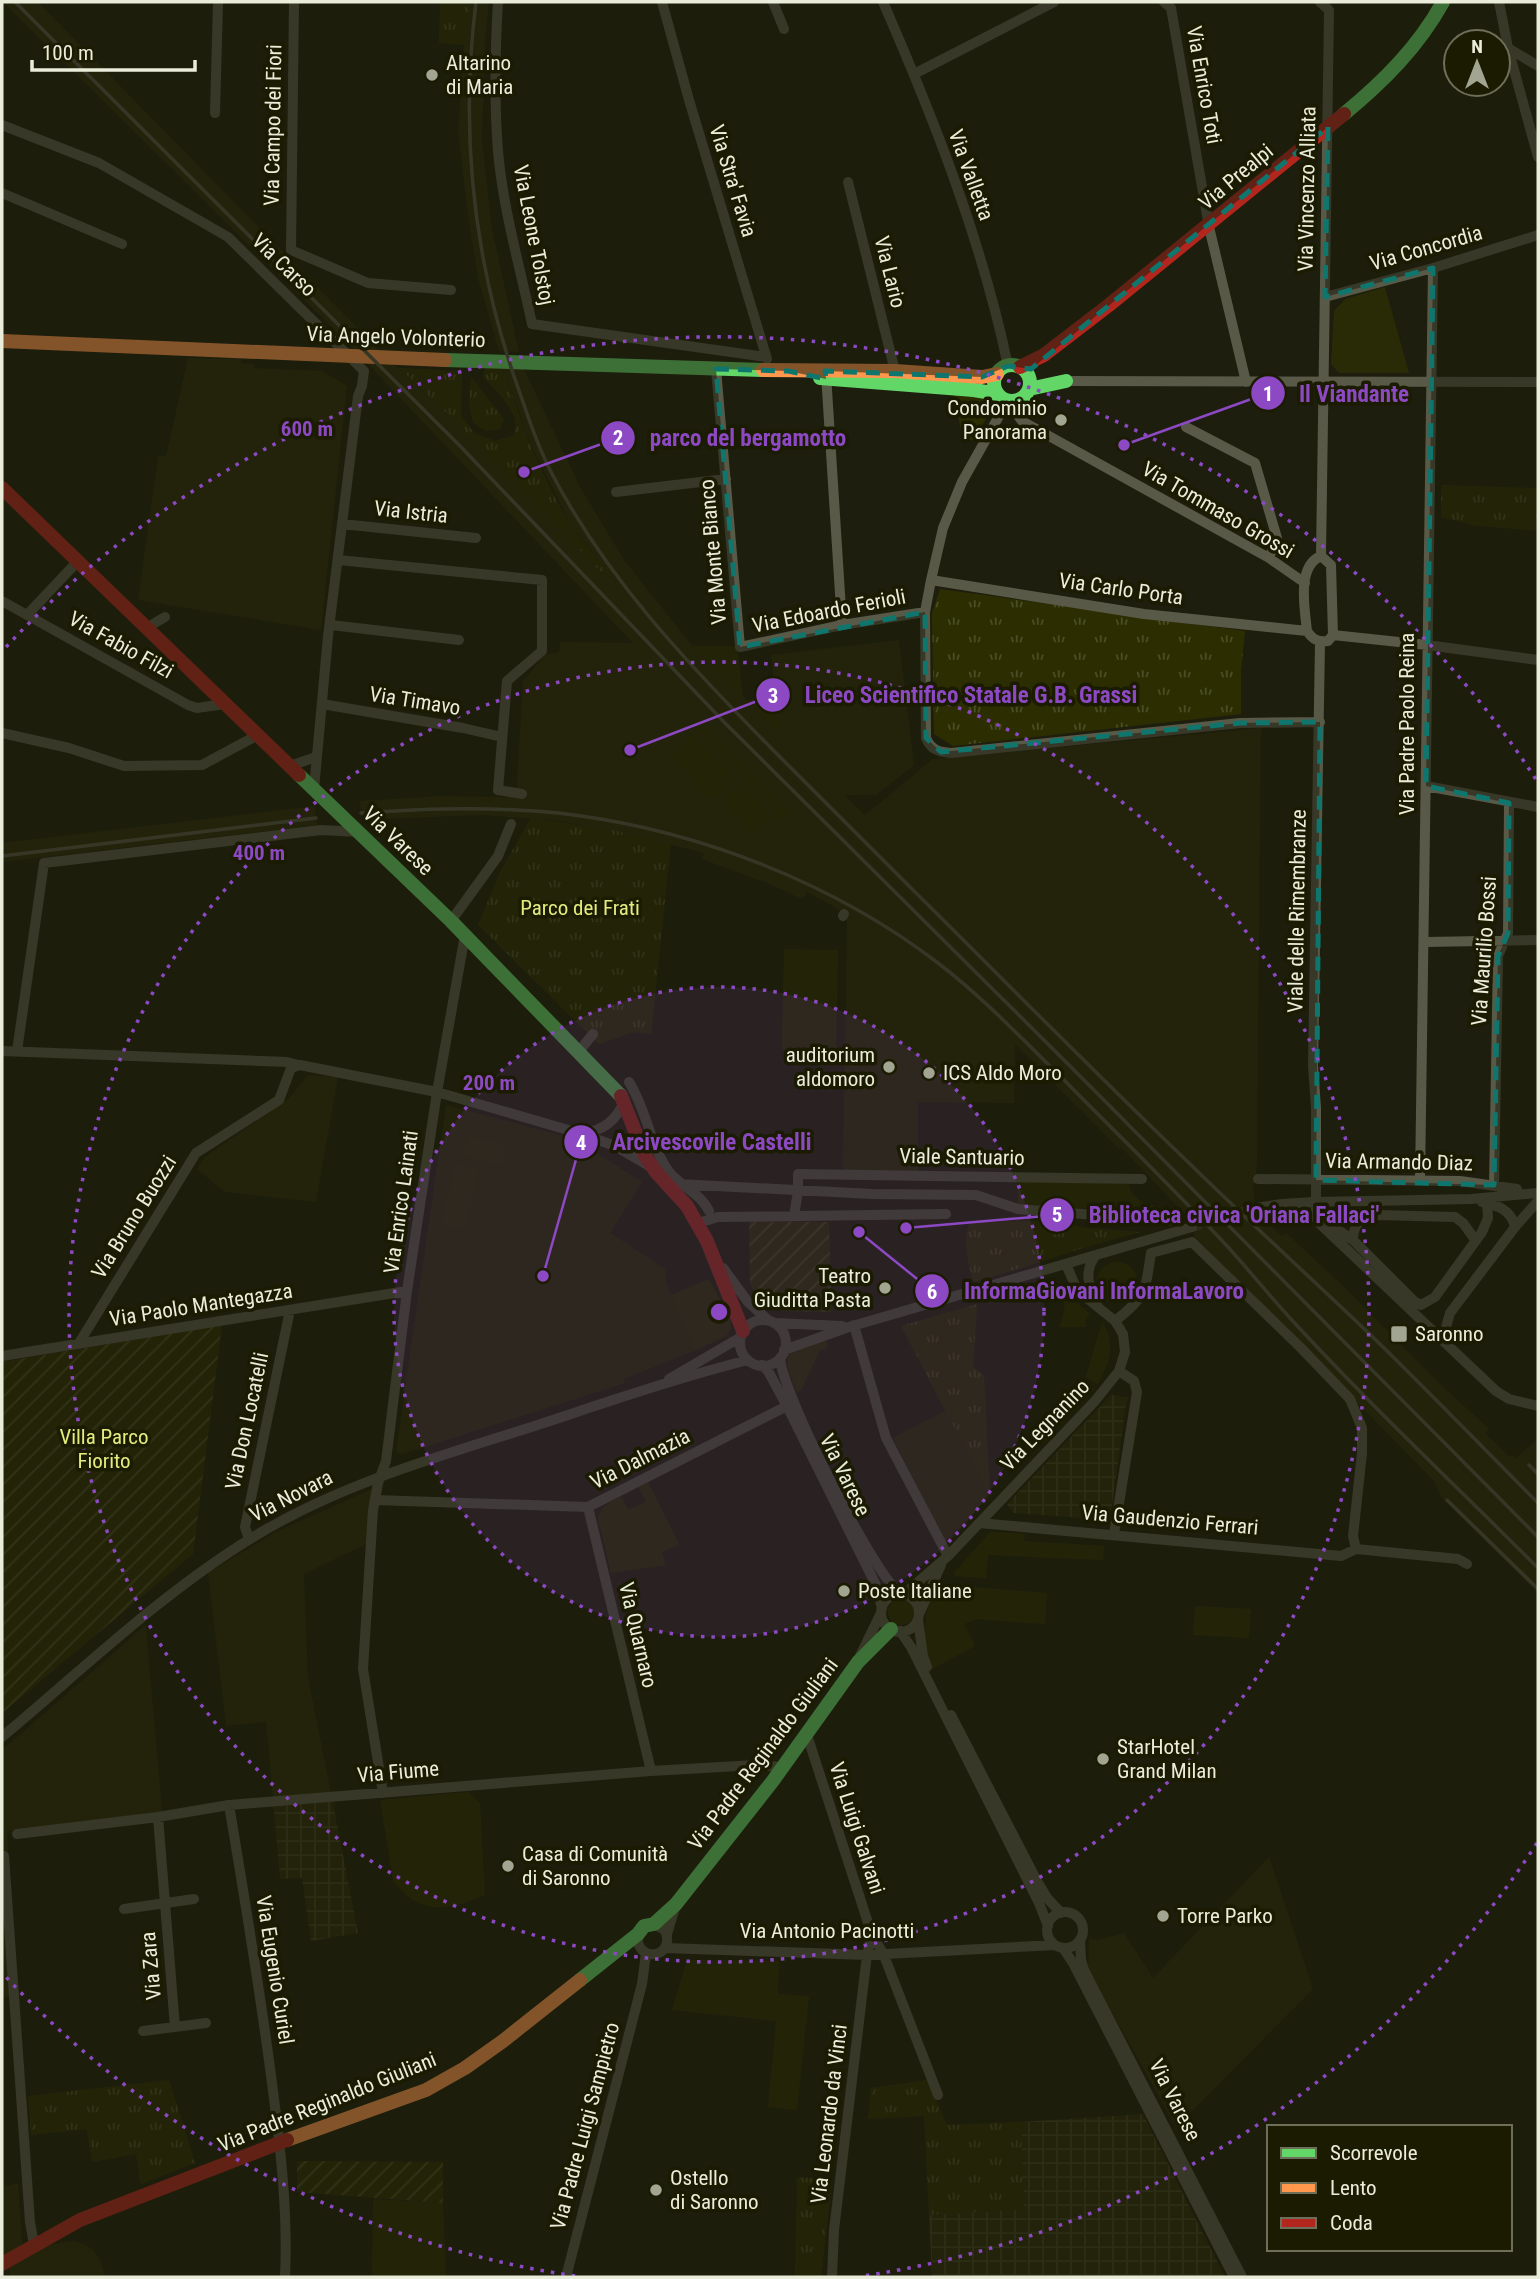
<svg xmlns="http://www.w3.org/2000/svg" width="1540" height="2279" viewBox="0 0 1540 2279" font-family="'Roboto Condensed',sans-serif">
	<defs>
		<pattern id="industrial-grid" width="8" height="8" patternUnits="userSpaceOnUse" patternTransform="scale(1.75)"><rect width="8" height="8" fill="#292b07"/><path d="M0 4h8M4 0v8" fill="none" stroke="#3e401f"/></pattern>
		<pattern id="park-tufts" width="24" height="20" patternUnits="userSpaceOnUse" patternTransform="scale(1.75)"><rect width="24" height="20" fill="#2c2e02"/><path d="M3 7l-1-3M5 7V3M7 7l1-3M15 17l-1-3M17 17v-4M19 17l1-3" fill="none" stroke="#4b4d26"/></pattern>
		<pattern id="garden-furrows" width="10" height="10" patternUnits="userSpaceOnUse" patternTransform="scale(1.75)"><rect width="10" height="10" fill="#2c2e02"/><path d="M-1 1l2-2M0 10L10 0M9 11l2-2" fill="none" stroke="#4b4d26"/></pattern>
	</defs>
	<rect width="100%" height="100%" fill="#1d1e0d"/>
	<!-- built -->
	<path fill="#292b07" d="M3,2h35l338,345 78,73 146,151 7,4 -2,-7 -34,-43 -38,-76 -31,-83 22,3 56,118 44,73 65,82 91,92 -9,-79 128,-15 15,125 -38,30h-32l21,20 68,-56 328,-31 -4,432 -1,21 -3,6 3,26 26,23 4,-3 54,50 98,99 48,44 2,3 -3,4 25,24 3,-2 3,3 22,-19v154l-97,-96 -7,-16 -239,-244 -5,-17 -69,-73 -2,2 -104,-105 -1,59 -96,-1v69l-75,-1 4,-250 2,-5 -42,-23 -5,7 -35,-16 -65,-24 2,-6 -96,-24 -56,-9 -73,-5 -117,5 -2,-19 80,-5 76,1 7,-116 22,-26 14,-3 1,-10 73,1 -284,-299z
		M470,2h19l-4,40 -3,98 10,89 27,123 -20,-1 -21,-73 -10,-63 -10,-84 8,-113z
		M1385,287l24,86h-70l-8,-9 3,-53 11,-12z
		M188,358l53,1v4l13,1v4l68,3 25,15 -26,244 -183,-30 20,-144h8z
		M315,806l2,19 -315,37v-19z
		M308,1075l30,2 -22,125 -91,-10 -28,-23 8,-12 84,-59z
		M446,1105l128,34 68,43 -32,51 55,36 1,14 30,67 -72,29 1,4 -223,71 -6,-2z
		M945,1411l45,85 -45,45 -52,-103z
		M372,1489l-6,55 -62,30 4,103 23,116 -58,6 -7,-77 -40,4 -18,-153 68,-41z
		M146,1625l16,187 -155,19 10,163 -15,4v-248z
		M1269,1857l44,132 -137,138 -81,-145 -7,-14 1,-29 9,1 26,-7 29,45z
		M18,2183l5,73 25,-11 25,-4 11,3 9,6 8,12 4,15h-94l-3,-14 -6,-2v-74z"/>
	<!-- industrial -->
	<path fill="url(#industrial-grid)" d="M1111,1395l16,2 -17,123 -97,-7 -6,-9z
		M331,1793l27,140 -47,8 -9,-63 -22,1 -7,-80z
		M1143,2114l82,163h-293l-3,-62 95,-6 -3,-87z"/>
	<!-- grass -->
	<path fill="#2c2e02" d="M693,646h44l6,51z
		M776,696l5,39 -34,-35z
		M702,722l88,92 -7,7 -88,-92z
		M693,735l43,44 -23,22 -42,-45z
		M742,783l30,34 -18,16 -32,-32z
		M784,949l54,1 -2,100 -54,-1z
		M467,1136l39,9 -5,20 -39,-9z
		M456,1164l24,6 -16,60 -24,-6z
		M1018,1182h110c4,23 24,22 42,28l1,4 -153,-10z
		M1097 1282a20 20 0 1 1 40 0a20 20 0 1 1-40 0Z
		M709,1279l21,39 1,11 -5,7 -30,14 -25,-55z
		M1056,1281l8,2 7,15 19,16 -5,7 1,6h-26l5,-21z
		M1102,1322c15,23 7,39 -4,62l-12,-7z
		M826,1340l2,8 -8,2 -19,40 -4,2c-19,-43 -9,-40 29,-52z
		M1080,1380l14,9 -51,54z
		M648,1482l31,62 -17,8 3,13 -54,8 -13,-54c2,-13 13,-17 23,-23l7,14 18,-8 -7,-15z
		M990,1532l35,2 -1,7 80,5 -1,14 -115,-5 -2,23 -31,-2 -1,-3z
		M936,1584l111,9 -2,31 -69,-5 -12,5 11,22 -43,23c-11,-32 -9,-54 4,-85z
		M888 1612a13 13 0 1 1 26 0a13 13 0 1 1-26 0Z
		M1195,1606l56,3 -2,29 -56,-3z
		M469,1792l11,12 5,91c-37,15 -63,22 -92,-14l-13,-81z
		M687,1960l92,1 -1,33 31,2 -12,114 -29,-3 8,-86 -104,-11z
		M373,2199l70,4 3,74h-74z"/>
	<!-- park -->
	<path fill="url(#park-tufts)" d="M440,2h30l-6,43 -25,-2z
		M502,366c18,52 39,113 69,159 10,15 23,29 34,43l3,7 -8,-4 -146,-151 -55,-52 63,3 -1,44 13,18 21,8 18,-5c11,-22 -17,-44 -30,-60l2,-9z
		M471,377l33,42 -4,10 -14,2 -13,-8 -4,-18z
		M953,391l31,4 10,11 -21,34 -10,-1z
		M1441,485l97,3v43l-65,-6 -32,-8z
		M940,589l305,42 -4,40v43l-288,32 -19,-12 -2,-121z
		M531,818l77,11 63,15 -20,190 -18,-2 -34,12 -121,-119 22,-53z
		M1018,1221l41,1 28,6 54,4c-57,14 -111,34 -167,50 -6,-17 -12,-42 -4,-59z
		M977,1304l-4,63 11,9 6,120 -89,-170z
		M169,2080l26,83 -54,21 -5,-30 -44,8 -5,-33 -56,6 -3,-39z
		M927,2080l20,45 74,-3 3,87 -95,6 -5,-99 -56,3 3,-31z
		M797,2177l35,3 -11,97h-26z"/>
	<!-- garden -->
	<path fill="url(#garden-furrows)" d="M749,1221l80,1 2,90 -48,-1 -13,-4 -14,-9 -6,-16z
		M222,1325l-29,229 -191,159v-351z
		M297,2161l146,1v41l-146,-11z"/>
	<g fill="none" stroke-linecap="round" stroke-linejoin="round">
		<!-- street-tunnel -->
		<path stroke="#3c3d2c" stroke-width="10" stroke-dasharray="10 5" stroke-linecap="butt" d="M1192,1227l64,-19"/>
		<!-- street -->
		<path stroke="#585947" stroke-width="10" d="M294,2l-3,248 77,33 83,7
			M498,2c-3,50 -4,99 0,149 5,58 22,116 34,173l234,33
			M662,2l27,98 78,259
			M773,2l11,27
			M883,2c51,117 99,239 125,364
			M1164,2l7,6 38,219 37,155
			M1320,2l9,8 -8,546
			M1499,2l9,46 30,109
			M1508,48l30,18
			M914,74l140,-72
			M215,113l3,-111
			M2,125l97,38 129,74 136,134 -2,15 -4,10 -30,240 -14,153
			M848,182l47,189
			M2,193l120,51
			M1325,297l108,-29 105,-33
			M716,369l24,278 102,-22 83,-13
			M826,374l16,251
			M1066,381l472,1
			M1008,400l-46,82 -19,46 -12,52 -6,32 1,126c5,12 13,14 25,15l289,-30 80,-1
			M1015,401l-2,8 9,12 247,137 36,25
			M1186,427l69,36 22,75 -8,20
			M616,492l110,-13
			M342,524l134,14
			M1321,556l10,9 2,70 -5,6c-10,1 -15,-1 -21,-10 -2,-21 -11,-65 14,-75z
			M338,560l204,20v71l-35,30 -9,109 24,4
			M931,580l213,34 163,17
			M2,601l186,104 9,3 27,-4
			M27,615l50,-53
			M153,624l12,-7
			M331,625l128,15
			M1333,635l94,10 111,15
			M1320,642l-7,424 3,42v110l2,4 178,169 13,8 29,7
			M322,704l141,24 39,9
			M2,733l67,15 55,18 78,-1 56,-30
			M290,766l26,-9
			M1426,786l112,21
			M843,916l1,-2
			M451,921l47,-65 13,-32
			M1425,942l113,-2
			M580,1050l13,-16
			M2,1051l285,11 11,3
			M17,1051l27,-188 277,-33 38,2
			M629,1082c18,28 21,65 41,91 11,13 32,22 39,38
			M583,1134c22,-5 33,-13 42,-34
			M1258,1179l202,2 57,8
			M1420,1181l13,-913
			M678,1184l194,10 104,1 42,14 156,12
			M1494,1185l4,-229 10,-23 1,-130
			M1482,1202c16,4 29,7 33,25
			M1256,1208l26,-4 32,-2 157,-3 67,-6
			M794,1216l4,-25v-17l344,5
			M1320,1218l33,22 62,62 6,3 14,-8 47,-65 6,-14 -1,-15
			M698,1223l20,-6 228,-3
			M1353,1240c0,-16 8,-23 24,-25l78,2 8,6 13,18
			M1096,1255c-14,18 -6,33 2,52
			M723,1268l25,34 20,18
			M740 1343a23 23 0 1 1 46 0a23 23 0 1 1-46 0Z
			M1115,1321c32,-25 30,-30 36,-68l41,-11 110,107 48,50 12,29v25l-9,83 3,13
			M774,1323l68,3
			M854,1325l32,113 62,118
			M79,1343l117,-190 83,-53 12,-32 9,-3 137,27 145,42 33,12 34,20
			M1450,1347l-4,-20 4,-14 65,-86 23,-26
			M784,1350l65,-23 343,-100
			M2,1356l405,-65
			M780,1358c2,35 92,213 120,236
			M762,1365l6,6 19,35 88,177 7,25
			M669,1379l72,-42
			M375,1500l213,7 199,-101
			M588,1507l63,264
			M979,1523l362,33 15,-7 102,10 9,5
			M1114,1534l23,-142 -3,-11 -15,-10
			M249,1539l-4,-12 45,-217
			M904,1594l44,-38 147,-155 24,-30 6,-19 -2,-18 -8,-13 -38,-31 -11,-26
			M881 1613a19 19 0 1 1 38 0a19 19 0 1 1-38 0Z
			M920,1612l21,-47
			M918,1620l5,36 4,11
			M900,1631l11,16 128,256 9,23
			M860,1656l21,-43
			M951,1715l86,166 11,18 13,14
			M806,1732l66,203 -5,20 -33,275 -2,47
			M2,1737c80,-67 159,-143 248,-198 85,-53 181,-80 275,-110 74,-24 148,-50 223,-69
			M383,1793l-20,-124 10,-159 5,-27 8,-22 21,-170 30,-199 28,-157
			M229,1805c16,95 32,190 44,286 8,62 15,123 12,186
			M158,1817l17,210
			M17,1834l141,-17 71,-12 422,-34 105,-6 26,2
			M4,1856l26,366 4,23
			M124,1909l70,-10
			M1047 1930a18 18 0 1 1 36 0a18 18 0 1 1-36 0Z
			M638,1934c-4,30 39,25 27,-4l-11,-6
			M667,1934l9,-30
			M872,1935l11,18 55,142
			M1080,1940l1,20 3,10 158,307
			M666,1948l201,7 188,-10
			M1063,1948l10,15 161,314
			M143,2031l63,-8
			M566,2277l76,-293 4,-31"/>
		<!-- fast -->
		<path stroke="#63d668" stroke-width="14" d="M1344,114c40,-33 74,-67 99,-112
			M445,360l318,10
			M994 383a18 18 0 1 1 36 0a18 18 0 1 1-36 0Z
			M820,378l154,12 24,4
			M1029,389l37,-8
			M299,775l152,146 170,175
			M580,1980l58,-46 6,-8 10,-2 22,-20 96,-122 86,-120 33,-33"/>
		<!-- slow -->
		<path stroke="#ff974d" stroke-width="14" d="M2,341l443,19
			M763,370l132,1 87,6 15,-3
			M287,2140l139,-50 39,-22 38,-27 77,-61"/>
		<!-- jam -->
		<path stroke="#b3261e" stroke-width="14" d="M1020,367l24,-12 65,-50 235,-191
			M2,488l297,287
			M621,1096l24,60 11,16 31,34 20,35 36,90
			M2,2264l78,-44 207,-80"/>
		<!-- rail -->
		<path stroke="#555647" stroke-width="3.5" d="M15,2l447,446 262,274 348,346 466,469
			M476,2c-17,135 -1,269 46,397 8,24 17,49 28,71 55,107 137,193 221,278 47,47 95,95 142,142 92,91 181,182 274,271 64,63 131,123 195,185 53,52 104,105 156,157
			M361,813c71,-5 142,-7 213,2 128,17 261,69 364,148 47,36 87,79 129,120 53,54 108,107 160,163 21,23 41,48 63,72 79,86 165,167 248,250
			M2,856l314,-38
			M1529,1465l9,9
			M1447,1500l91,89"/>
	</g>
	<!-- marked area -->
	<path d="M0 0H1540V2279H0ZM1328,127l-3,170 108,-29 -7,518 83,17 -1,130 -10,23 -4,229 -178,-5 4,-458 -80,1 -299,29 -15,-14 -1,-126 -185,35 -24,-278 72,2 38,8 -1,-8 157,6 26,-11 23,3z" fill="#1d1e0d" fill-opacity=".55" fill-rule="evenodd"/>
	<path fill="none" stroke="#0f766e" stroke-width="5" stroke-dasharray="14 9" stroke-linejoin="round" d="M1328,127l-3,170 108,-29 -7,518 83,17 -1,130 -10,23 -4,229 -178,-5 4,-458 -80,1 -299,29 -15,-14 -1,-126 -185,35 -24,-278 72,2 38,8 -1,-8 157,6 26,-11 23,3z"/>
	<!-- distance rings -->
	<circle cx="719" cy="1312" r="325" fill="#8c49c3" fill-opacity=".12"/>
	<g fill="none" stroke="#8c49c3" stroke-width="3.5" stroke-dasharray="3.5 7">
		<circle cx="719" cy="1312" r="325"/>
		<circle cx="719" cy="1312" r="650"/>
		<path d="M1537 1843A975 975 0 0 1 863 2276M575 2276A975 975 0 0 1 6 1977M6 647A975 975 0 0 1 1537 781"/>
	</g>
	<!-- markers -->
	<g fill="#a3a593" stroke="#1a1b00" stroke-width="2.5">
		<circle cx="432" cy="75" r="7"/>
		<circle cx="1061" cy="420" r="7"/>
		<circle cx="889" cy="1067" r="7"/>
		<circle cx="929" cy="1073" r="7"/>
		<circle cx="885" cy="1288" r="7"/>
		<rect x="1390" y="1325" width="18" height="18" rx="3.5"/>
		<circle cx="844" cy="1591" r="7"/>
		<circle cx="1103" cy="1759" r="7"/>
		<circle cx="508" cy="1866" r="7"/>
		<circle cx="1163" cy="1916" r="7"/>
		<circle cx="656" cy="2190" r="7"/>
	</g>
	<g text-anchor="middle" stroke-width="7" stroke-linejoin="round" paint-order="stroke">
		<!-- poi labels -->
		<g font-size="21" fill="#ebeddb" stroke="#1a1b00" text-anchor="start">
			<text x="446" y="70">Altarino<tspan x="446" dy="24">di Maria</tspan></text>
			<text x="1047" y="415" text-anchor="end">Condominio<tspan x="1047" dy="24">Panorama</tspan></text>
			<text x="875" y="1062" text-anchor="end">auditorium<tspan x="875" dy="24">aldomoro</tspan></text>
			<text x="943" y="1080">ICS Aldo Moro</text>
			<text x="871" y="1283" text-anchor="end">Teatro<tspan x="871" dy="24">Giuditta Pasta</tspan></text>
			<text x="1415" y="1341">Saronno</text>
			<text x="858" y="1598">Poste Italiane</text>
			<text x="1117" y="1754">StarHotel<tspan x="1117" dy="24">Grand Milan</tspan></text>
			<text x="522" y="1861">Casa di Comunità<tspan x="522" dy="24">di Saronno</tspan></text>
			<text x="1177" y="1923">Torre Parko</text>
			<text x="670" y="2185">Ostello<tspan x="670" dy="24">di Saronno</tspan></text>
		</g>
		<!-- street labels -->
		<g font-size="21" fill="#ebeddb" stroke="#1a1b00">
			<text transform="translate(1204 85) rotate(80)" y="7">Via Enrico Toti</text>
			<text transform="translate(273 125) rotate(-89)" y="7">Via Campo dei Fiori</text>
			<text transform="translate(971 175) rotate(70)" y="7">Via Valletta</text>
			<text transform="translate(1236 177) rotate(-40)" y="7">Via Prealpi</text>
			<text transform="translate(733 181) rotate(73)" y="7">Via Stra' Favia</text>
			<text transform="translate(1307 189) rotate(-89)" y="7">Via Vincenzo Alliata</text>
			<text transform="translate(534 235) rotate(79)" y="7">Via Leone Tolstoj</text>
			<text transform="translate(1426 248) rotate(-16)" y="7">Via Concordia</text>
			<text transform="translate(284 265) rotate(44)" y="7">Via Carso</text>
			<text transform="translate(890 272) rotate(76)" y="7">Via Lario</text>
			<text transform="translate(396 337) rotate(2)" y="7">Via Angelo Volonterio</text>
			<text transform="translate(1218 510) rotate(30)" y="7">Via Tommaso Grossi</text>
			<text transform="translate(411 512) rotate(6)" y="7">Via Istria</text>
			<text transform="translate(713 552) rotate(-95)" y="7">Via Monte Bianco</text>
			<text transform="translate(1121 589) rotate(8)" y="7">Via Carlo Porta</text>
			<text transform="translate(829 611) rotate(-11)" y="7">Via Edoardo Ferioli</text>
			<text transform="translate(121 645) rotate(29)" y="7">Via Fabio Filzi</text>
			<text transform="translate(415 701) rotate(9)" y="7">Via Timavo</text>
			<text transform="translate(1407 724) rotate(-90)" y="7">Via Padre Paolo Reina</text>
			<text transform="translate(398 841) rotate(44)" y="7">Via Varese</text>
			<text transform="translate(1297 911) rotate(-89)" y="7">Viale delle Rimembranze</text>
			<text transform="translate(1484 951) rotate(-86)" y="7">Via Maurilio Bossi</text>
			<text transform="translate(962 1157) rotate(1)" y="7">Viale Santuario</text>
			<text transform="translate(1399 1162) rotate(1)" y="7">Via Armando Diaz</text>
			<text transform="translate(401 1202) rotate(-82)" y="7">Via Enrico Lainati</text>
			<text transform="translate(134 1217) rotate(-58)" y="7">Via Bruno Buozzi</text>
			<text transform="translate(201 1305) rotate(-9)" y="7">Via Paolo Mantegazza</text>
			<text transform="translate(247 1421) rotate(-78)" y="7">Via Don Locatelli</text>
			<text transform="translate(1045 1425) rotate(-46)" y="7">Via Legnanino</text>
			<text transform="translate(640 1459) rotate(-27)" y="7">Via Dalmazia</text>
			<text transform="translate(845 1475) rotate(64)" y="7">Via Varese</text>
			<text transform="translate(291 1496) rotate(-27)" y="7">Via Novara</text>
			<text transform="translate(1170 1520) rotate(5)" y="7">Via Gaudenzio Ferrari</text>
			<text transform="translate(638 1635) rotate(77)" y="7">Via Quarnaro</text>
			<text transform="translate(763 1754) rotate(-53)" y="7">Via Padre Reginaldo Giuliani</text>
			<text transform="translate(398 1772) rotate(-5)" y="7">Via Fiume</text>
			<text transform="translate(857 1828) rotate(72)" y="7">Via Luigi Galvani</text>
			<text x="827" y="1938">Via Antonio Pacinotti</text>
			<text transform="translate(151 1966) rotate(-95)" y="7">Via Zara</text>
			<text transform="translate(275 1970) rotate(81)" y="7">Via Eugenio Curiel</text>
			<text transform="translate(1175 2100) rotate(63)" y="7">Via Varese</text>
			<text transform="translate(327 2102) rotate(-22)" y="7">Via Padre Reginaldo Giuliani</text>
			<text transform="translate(829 2114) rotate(-83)" y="7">Via Leonardo da Vinci</text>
			<text transform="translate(585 2126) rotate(-75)" y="7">Via Padre Luigi Sampietro</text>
		</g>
		<!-- park labels -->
		<g font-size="21" fill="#e4ec7f" stroke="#1a1b00">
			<text x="580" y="915">Parco dei Frati</text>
			<text x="104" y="1444">Villa Parco<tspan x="104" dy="24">Fiorito</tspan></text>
		</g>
	</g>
	<circle cx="719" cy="1312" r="10" fill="#8c49c3" stroke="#1a1b00" stroke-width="3.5"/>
	<g font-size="21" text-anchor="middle" font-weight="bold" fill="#8c49c3" stroke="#1a1b00" stroke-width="7" stroke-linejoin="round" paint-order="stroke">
		<text x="307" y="436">600 m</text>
		<text x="259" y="860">400 m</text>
		<text x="489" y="1090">200 m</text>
	</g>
	<!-- callouts -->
	<path fill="none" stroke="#8c49c3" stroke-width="2.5" d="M1124 445L1268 393M524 472L618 438M630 750L773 695M543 1276L581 1142M906 1228L1057 1215M859 1232L932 1291"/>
	<g fill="#8c49c3" stroke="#1a1b00" stroke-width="2.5">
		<circle cx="1124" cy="445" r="7"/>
		<circle cx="524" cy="472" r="7"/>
		<circle cx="630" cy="750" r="7"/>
		<circle cx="543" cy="1276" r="7"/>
		<circle cx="906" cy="1228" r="7"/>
		<circle cx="859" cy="1232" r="7"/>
		<circle cx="1268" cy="393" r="18"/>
		<circle cx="618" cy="438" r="18"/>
		<circle cx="773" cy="695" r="18"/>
		<circle cx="581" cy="1142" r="18"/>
		<circle cx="1057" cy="1215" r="18"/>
		<circle cx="932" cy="1291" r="18"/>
	</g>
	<g font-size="21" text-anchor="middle" font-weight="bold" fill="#fff">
		<text x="1268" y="401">1</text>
		<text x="618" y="445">2</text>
		<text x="773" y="703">3</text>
		<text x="581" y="1150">4</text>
		<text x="1057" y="1222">5</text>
		<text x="932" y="1299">6</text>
	</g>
	<g font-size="23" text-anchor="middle" font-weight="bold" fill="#8c49c3" stroke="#1a1b00" stroke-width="7" stroke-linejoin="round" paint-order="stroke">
		<text x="1354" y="402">Il Viandante</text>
		<text x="748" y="446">parco del bergamotto</text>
		<text x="971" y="703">Liceo Scientifico Statale G.B. Grassi</text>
		<text x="712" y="1150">Arcivescovile Castelli</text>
		<text x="1234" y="1223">Biblioteca civica 'Oriana Fallaci'</text>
		<text x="1104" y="1299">InformaGiovani InformaLavoro</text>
	</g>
	<!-- border -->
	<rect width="1540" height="2279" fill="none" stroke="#ebeddb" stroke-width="7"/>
	<!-- legend -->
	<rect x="1267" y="2125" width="245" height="126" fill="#1a1b00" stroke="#6e6f58" stroke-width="2"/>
	<rect x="1281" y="2148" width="35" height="10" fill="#63d668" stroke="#6e6f58" stroke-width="2"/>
	<text x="1330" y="2160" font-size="21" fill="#ebeddb">Scorrevole</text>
	<rect x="1281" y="2183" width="35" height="10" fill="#ff974d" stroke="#6e6f58" stroke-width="2"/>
	<text x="1330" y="2195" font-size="21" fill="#ebeddb">Lento</text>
	<rect x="1281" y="2218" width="35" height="10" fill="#b3261e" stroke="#6e6f58" stroke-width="2"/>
	<text x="1330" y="2230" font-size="21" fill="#ebeddb">Coda</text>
	<!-- north arrow -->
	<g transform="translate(1477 63)"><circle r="33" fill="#1a1b00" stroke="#6e6f58" stroke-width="2"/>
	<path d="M0-5L12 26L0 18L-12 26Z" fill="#a3a593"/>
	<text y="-10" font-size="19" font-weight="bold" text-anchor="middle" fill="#ebeddb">N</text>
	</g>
	<!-- scale -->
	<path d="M32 60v10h163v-10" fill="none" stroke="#ebeddb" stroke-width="3.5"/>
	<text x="42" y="60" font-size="21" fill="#ebeddb" stroke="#1a1b00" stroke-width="5" paint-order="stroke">100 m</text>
</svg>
